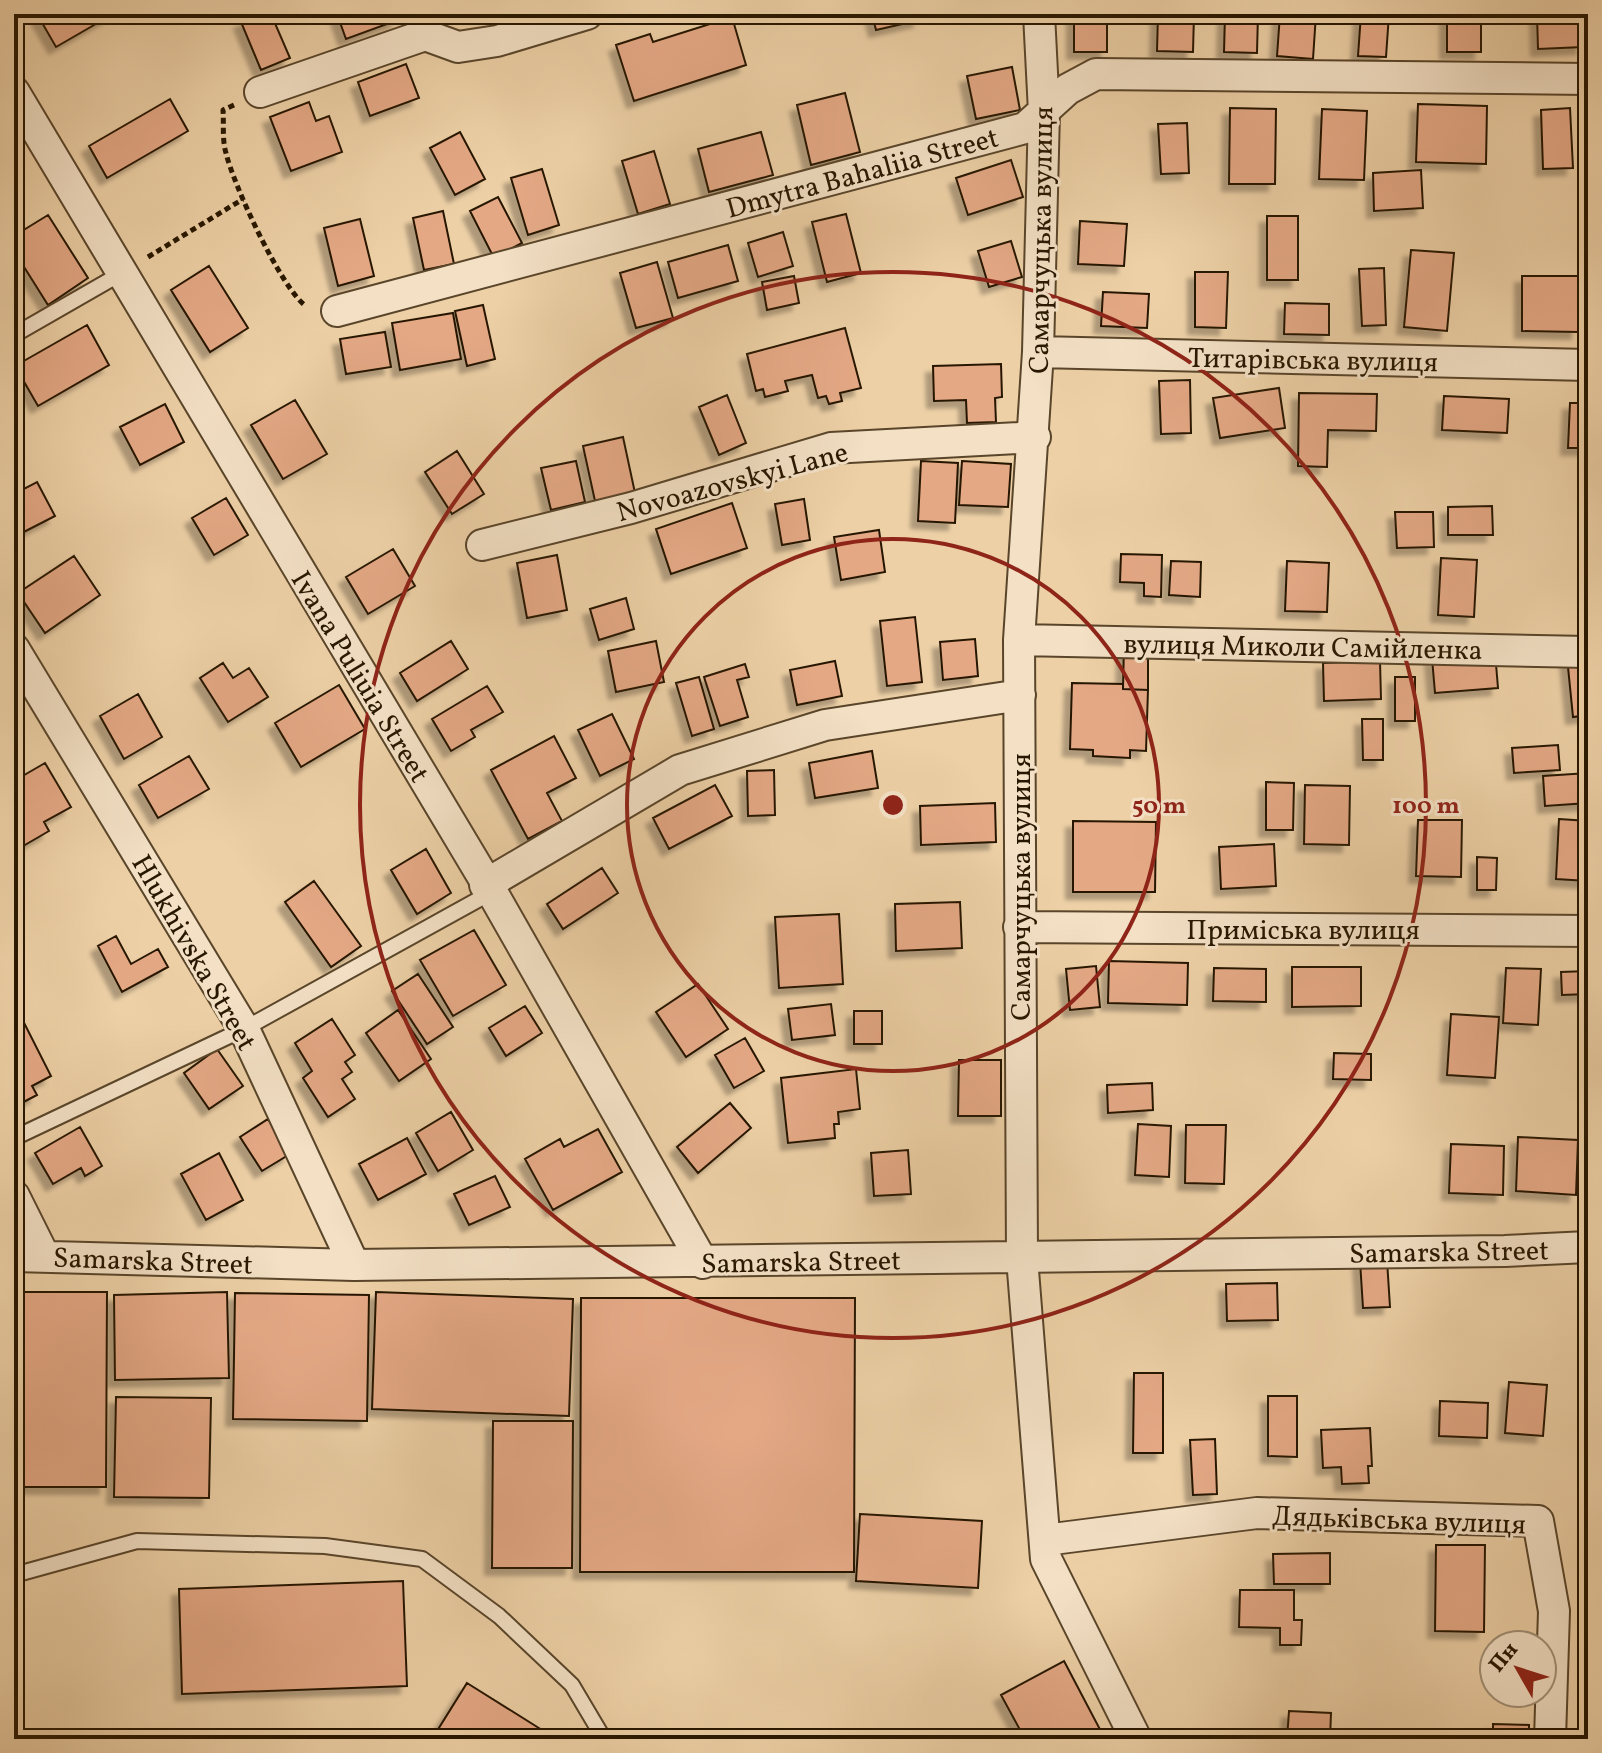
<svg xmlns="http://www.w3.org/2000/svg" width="1602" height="1753" viewBox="0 0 1602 1753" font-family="Vollkorn,serif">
	<defs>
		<filter id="shadow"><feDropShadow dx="-7" dy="7" stdDeviation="2" flood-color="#0004"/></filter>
	</defs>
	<rect width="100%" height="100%" fill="#edd0a6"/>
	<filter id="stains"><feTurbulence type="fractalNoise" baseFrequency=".0025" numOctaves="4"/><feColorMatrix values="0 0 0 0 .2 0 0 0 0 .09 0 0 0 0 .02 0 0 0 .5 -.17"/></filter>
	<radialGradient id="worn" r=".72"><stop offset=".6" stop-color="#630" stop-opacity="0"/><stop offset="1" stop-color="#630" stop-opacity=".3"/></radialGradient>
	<!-- building -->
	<path fill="#e4a885" stroke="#281700" stroke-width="2" filter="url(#shadow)" d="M37,14h76l-57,33z
		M259,14h12l19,44 -29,12 -20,-48z
		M337,14h58l3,6 -52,19z
		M872,14h47l1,6 -44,10z
		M1074,14h33v38h-33z
		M1158,14h36l-1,38 -36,-1z
		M1225,14h33l-1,39 -33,-1z
		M1280,14h36l-3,45 -36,-3z
		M1361,14h28l-3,43 -28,-1z
		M1447,14h34v38h-34z
		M1537,14h45l1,33 -45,2z
		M732,17l14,48 -112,36 -18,-56 34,-11 3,8z
		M406,64l13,34 -49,18 -12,-34z
		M1012,67l8,43 -44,9 -9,-43z
		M845,93l15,59 -49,13 -14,-60z
		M170,99l18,32 -81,47 -18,-32z
		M309,102l7,19 13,-5 13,36 -51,19 -21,-54z
		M1418,104l69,2 -1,58 -70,-2z
		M1230,108l46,1 -1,75h-46z
		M1570,108l3,60 -30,1 -2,-59z
		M1322,109l45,2 -3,69 -45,-1z
		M1187,123l2,50 -28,1 -3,-50z
		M460,132l25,47 -30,16 -25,-47z
		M761,132l12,43 -64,17 -11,-43z
		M654,151l16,53 -32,10 -16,-53z
		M1011,160l12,37 -55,18 -12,-37z
		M542,169l17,56 -31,10 -17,-57z
		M1421,170l2,38 -49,3 -1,-38z
		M498,197l24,46 -28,15 -24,-47z
		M443,211l11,53 -30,6 -11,-52z
		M846,214l15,59 -34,9 -15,-60z
		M48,215l40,63 -40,27 -34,-54v-15z
		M1267,216h31v64h-31z
		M360,219l14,57 -36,10 -14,-58z
		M1080,221l47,3 -3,42 -46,-2z
		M783,232l10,34 -35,11 -10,-34z
		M1011,241l11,36 -33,10 -11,-36z
		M728,245l10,36 -60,17 -10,-36z
		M1411,250l43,3 -7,78 -43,-4z
		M657,262l16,56 -37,10 -16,-55z
		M209,266l39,62 -38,24 -39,-62z
		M1384,268l2,57 -24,1 -3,-57z
		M1195,272h33l-2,56 -31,-1z
		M794,276l5,27 -32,7 -5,-28z
		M1522,276h57l-1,56 -56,-1z
		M1103,292l46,2 -2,34 -46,-2z
		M1285,303l44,1v31l-45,-1z
		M483,305l12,54 -28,7 -12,-55z
		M453,313l8,46 -61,11 -8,-47z
		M87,325l22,40 -71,41 -23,-40z
		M845,328l16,60 -21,5 2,8 -13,3 -3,-8 -8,2 -6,-23 -27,6 3,10 -23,6 -2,-8 -7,2 -9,-37z
		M385,332l6,35 -45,7 -6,-35z
		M1001,364l1,33 -7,1 1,24 -29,1 -1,-23 -32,1 -1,-35z
		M1190,380l1,53 -30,1 -2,-53z
		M1279,388l6,40 -65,10 -7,-40z
		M1299,393l78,1 -1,37 -48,-1 -1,37 -29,-1z
		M727,395l19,48 -27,12 -20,-48z
		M1444,396l65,3 -2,34 -65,-3z
		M295,400l32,54 -44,25 -32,-54z
		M1570,403h18v45h-20z
		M165,404l19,38 -44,23 -20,-38z
		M623,437l12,56 -40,8 -12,-55z
		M457,451l27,43 -32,20 -27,-42z
		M576,461l9,41 -34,8 -10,-42z
		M921,461l37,2 -3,60 -37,-2z
		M962,461l49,3 -3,43 -49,-2z
		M37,482l18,34 -41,21v-43z
		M226,498l22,37 -34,20 -22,-37z
		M804,499l6,41 -28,5 -7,-41z
		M732,503l15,45 -76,26 -15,-45z
		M1492,506l1,29h-45v-28z
		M1395,512h38l1,35 -37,1z
		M879,530l6,42 -44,8 -7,-43z
		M393,549l22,37 -47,28 -22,-37z
		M1121,554l41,1 -1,42 -17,-1v-13l-24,-1z
		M557,555l10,55 -40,8 -10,-55z
		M74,556l26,39 -55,38 -27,-40z
		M1441,558l36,2 -3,57 -36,-2z
		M1171,561l30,1 -1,35 -31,-2z
		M1287,561l42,2 -2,49 -42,-1z
		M626,598l8,31 -35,11 -9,-31z
		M915,617l7,65 -35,4 -7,-65z
		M975,639l3,37 -35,4 -3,-38z
		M451,641l17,28 -51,32 -17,-28z
		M656,641l8,41 -48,10 -8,-41z
		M1124,643h24v47l-25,-1z
		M1495,652l3,36 -63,5 -3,-35z
		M1588,654v61l-15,2 -6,-60z
		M835,661l7,35 -45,9 -7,-35z
		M1380,661l1,38 -57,2 -1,-38z
		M223,663l10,15 16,-10 19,29 -40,25 -28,-44z
		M745,664l4,13 -12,3 11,37 -28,9 -16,-49z
		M699,677l15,52 -22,7 -16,-53z
		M1395,677h20v44h-20z
		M1072,683l51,1v5l25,1 -2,61 -16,-1v8l-37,-2v-6l-23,-1z
		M339,685l26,44 -64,38 -26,-44z
		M487,686l16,26 -32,18 4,7 -24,14 -19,-32z
		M138,694l24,43 -38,22 -24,-43z
		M612,714l22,45 -34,17 -22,-46z
		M1362,719h21v41h-20z
		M554,736l22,42 -29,15 15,28 -34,18 -37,-69z
		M1558,745l2,25 -46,3 -2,-25z
		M872,751l6,37 -63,10 -6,-35z
		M189,756l20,33 -51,29 -19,-33z
		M45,763l26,44 -27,15 5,9 -31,18 -4,-7v-61z
		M774,770l1,45 -27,1 -1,-45z
		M1588,773v30l-43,3 -2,-30z
		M1266,782l28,1 -1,47h-27z
		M715,785l17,31 -63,33 -16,-31z
		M1305,785l45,1 -1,59 -45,-1z
		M995,803l1,39 -75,3 -1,-39z
		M1559,819l29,2v60l-32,-2z
		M1418,820h44l-1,57 -45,-1z
		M1073,821l83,1 -1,70h-82z
		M1274,844l2,42 -55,3 -2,-42z
		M426,849l25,44 -34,21 -26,-44z
		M1477,857l20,1 -1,32h-19z
		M602,868l16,25 -55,36 -16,-25z
		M314,881l47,65 -30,21 -46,-65z
		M960,902l2,46 -66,3 -1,-47z
		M839,914l4,70 -64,4 -4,-71z
		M474,930l32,55 -53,31 -33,-56z
		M116,936l15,28 27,-15 10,18 -46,25 -24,-46z
		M1109,961l79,2 -1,42 -79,-2z
		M1096,966l4,41 -30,3 -4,-41z
		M1292,967h69v39l-69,1z
		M1214,968l52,1v33l-53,-1z
		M1506,968l35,1 -3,56 -35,-2z
		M1588,971v23l-26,1 -1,-23z
		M418,974l35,53 -26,17 -35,-53z
		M698,984l30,45 -42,28 -30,-45z
		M14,1003l37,73 -19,10 5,9 -23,12z
		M831,1004l4,31 -43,5 -4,-31z
		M525,1006l17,27 -36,23 -17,-28z
		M398,1010l33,49 -32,22 -33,-48z
		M854,1011h28v33h-28z
		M1451,1014l48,3 -4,61 -48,-3z
		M332,1019l23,36 -10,7 7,10 -10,7 13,20 -27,18 -25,-39 9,-7 -17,-28z
		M745,1038l19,33 -30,17 -19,-33z
		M217,1049l26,37 -34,23 -25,-36z
		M1334,1053l37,1v26l-38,-1z
		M959,1060h42v56h-43z
		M856,1069l4,40 -22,3 1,12h-5l1,14 -47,5 -7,-65z
		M1152,1083l1,27 -45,3 -1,-28z
		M730,1103l21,25 -53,45 -21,-26z
		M451,1112l22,38 -35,21 -22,-38z
		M268,1119l22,35 -28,17 -22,-34z
		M1138,1124l33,2 -2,51 -34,-2z
		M1186,1125h40l-2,59 -39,-1z
		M80,1127l22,39 -17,10 -4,-8 -28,16 -18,-31z
		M598,1129l24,43 -69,38 -28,-51 35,-20 4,8z
		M1518,1137l60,3 -2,55 -60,-4z
		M407,1138l19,36 -48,26 -19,-36z
		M1451,1144l53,2 -1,49 -54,-2z
		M908,1150l3,44 -37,2 -3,-43z
		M219,1153l24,47 -37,20 -25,-46z
		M495,1176l15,31 -41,18 -15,-31z
		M1387,1260l3,47 -27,1 -3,-47z
		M1277,1283l1,37 -51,1 -1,-37z
		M14,1292h93l-1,195h-92z
		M227,1292l2,86 -114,2 -1,-85z
		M376,1292l197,7 -4,117 -197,-7z
		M235,1293l134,2 -2,126 -134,-2z
		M581,1298h274l-1,274h-274z
		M1134,1373h29v80h-30z
		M1509,1382l38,3 -4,51 -38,-3z
		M1268,1396h29v61l-29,-1z
		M116,1397l95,1 -2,100 -95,-1z
		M1440,1401l48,2 -1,35 -48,-2z
		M493,1421h80l-1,147h-80z
		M1370,1428l2,38h-4l1,17 -27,1 -1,-17 -18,1 -2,-38z
		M1215,1439l2,55 -24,1 -3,-55z
		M860,1514l122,7 -4,67 -122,-7z
		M1436,1545h49l-1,87 -49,-1z
		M1330,1553v31h-56l-1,-30z
		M403,1581l4,105 -225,8 -3,-105z
		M1240,1590h54v30h8l-1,25h-21v-17l-41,-1z
		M1064,1661l41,78h-59l-4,-8 -17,8 -24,-44z
		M467,1683l75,47 -6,9h-104z
		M1289,1711l42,2 -1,26h-43z
		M1493,1724l36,1v14h-36z
		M1371,1731v8h-35v-6z"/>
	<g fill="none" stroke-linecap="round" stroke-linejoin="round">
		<defs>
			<path id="service" d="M417,14l8,21
				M14,335l108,-62
				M14,1138l230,-109 248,-137
				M14,1575l123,-34 188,5 97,13 77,57 73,69 32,54"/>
			<path id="minor" d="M1039,14l5,98 -6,240 -19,288 3,618 24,301 90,180
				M14,92l478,800 211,371
				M260,92l165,-57 33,12 39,-6 90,-27
				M337,311l688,-183 43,-39 28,-15 492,5
				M1038,352l550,13
				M482,545l149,-37 200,-60 204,-11
				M1019,640l569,12
				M14,649l230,380 110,236
				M485,885l195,-115 145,-45 195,-30
				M1019,927l569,4
				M14,1196l30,60
				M14,1256l340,9 1151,-14 83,-4
				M1045,1540l212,-27 281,8 16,90 -4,128"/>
		</defs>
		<!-- service casing -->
		<use href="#service" stroke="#59452a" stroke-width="18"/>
		<!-- minor casing -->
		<use href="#minor" stroke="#59452a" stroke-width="34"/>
		<!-- path -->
		<path stroke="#281700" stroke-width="5" stroke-dasharray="6 4" stroke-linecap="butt" d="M234,105l-11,5c1,14 -1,30 3,43 7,31 56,137 80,153
			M148,257l95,-58"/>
		<!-- service -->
		<use href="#service" stroke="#f3e0c5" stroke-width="14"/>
		<!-- minor -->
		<use href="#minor" stroke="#f3e0c5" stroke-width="30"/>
	</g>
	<!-- distance rings -->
	<g fill="none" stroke="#8f2418" stroke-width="4">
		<circle cx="893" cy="805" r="266"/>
		<circle cx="893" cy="805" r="533"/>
	</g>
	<g text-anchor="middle" stroke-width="6" stroke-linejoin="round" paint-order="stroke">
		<!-- street labels -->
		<g font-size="28" fill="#281700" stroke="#f3e0c5">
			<text transform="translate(862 172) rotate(-15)" y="10">Dmytra Bahaliia Street</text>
			<text transform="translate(1040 240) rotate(-89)" y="10">Самарчуцька вулиця</text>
			<text transform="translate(1313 359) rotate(1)" y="10">Титарівська вулиця</text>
			<text transform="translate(732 481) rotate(-15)" y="10">Novoazovskyi Lane</text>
			<text transform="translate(1303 646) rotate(1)" y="10">вулиця Миколи Самійленка</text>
			<text transform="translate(361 676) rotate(59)" y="10">Ivana Puliuia Street</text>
			<text transform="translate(1020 887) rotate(-90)" y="10">Самарчуцька вулиця</text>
			<text x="1303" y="939">Приміська вулиця</text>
			<text transform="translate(195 952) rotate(60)" y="10">Hlukhivska Street</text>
			<text transform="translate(1449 1251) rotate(-1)" y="10">Samarska Street</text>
			<text transform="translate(153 1260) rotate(2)" y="10">Samarska Street</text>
			<text transform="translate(801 1261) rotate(-1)" y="10">Samarska Street</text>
			<text transform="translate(1399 1519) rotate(2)" y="10">Дядьківська вулиця</text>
		</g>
	</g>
	<circle cx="893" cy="805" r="12" fill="#8f2418" stroke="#f3e0c5" stroke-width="4"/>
	<g font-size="24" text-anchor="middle" font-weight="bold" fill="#8f2418" stroke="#f3e0c5" stroke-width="6" stroke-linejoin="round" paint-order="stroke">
		<text x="1159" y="813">50 m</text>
		<text x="1426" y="813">100 m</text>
	</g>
	<!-- margin -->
	<rect width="1602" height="1753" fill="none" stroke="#edd0a6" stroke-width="48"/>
	<rect x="16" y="16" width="1570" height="1721" fill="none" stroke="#281700" stroke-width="4"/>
	<rect x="24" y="24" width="1554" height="1705" fill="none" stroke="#281700" stroke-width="2"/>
	<!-- north arrow -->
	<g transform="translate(1518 1669) rotate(309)"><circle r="38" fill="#f3e0c5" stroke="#a29076" stroke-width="2"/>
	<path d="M0-6L14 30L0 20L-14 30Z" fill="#8f2418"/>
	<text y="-12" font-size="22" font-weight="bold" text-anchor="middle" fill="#281700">Пн</text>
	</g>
	<rect width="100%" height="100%" filter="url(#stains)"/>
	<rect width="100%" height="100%" fill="url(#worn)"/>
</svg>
